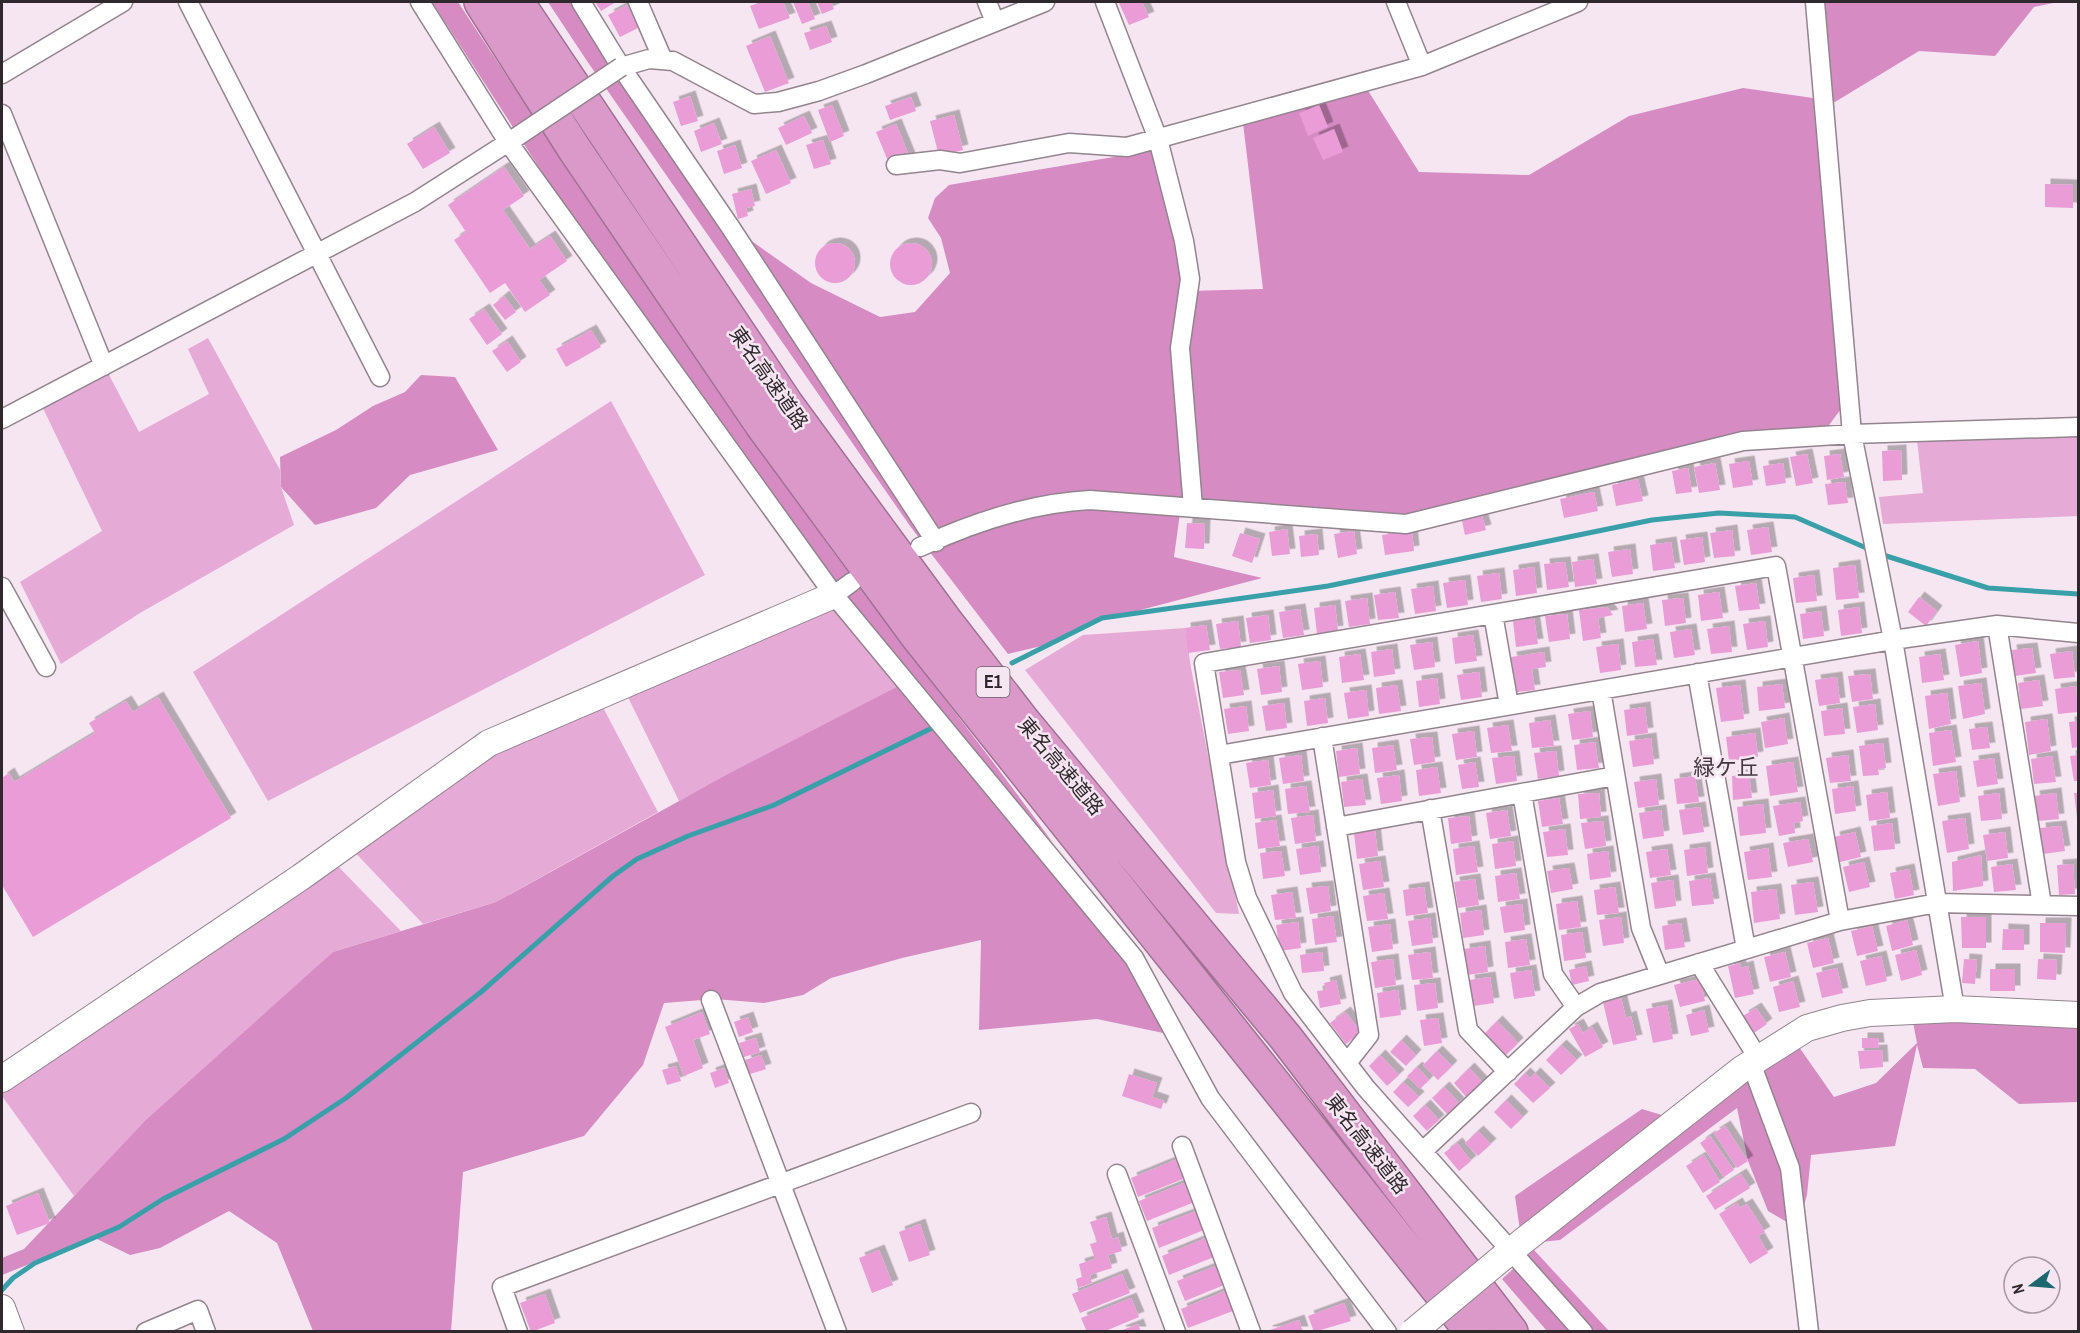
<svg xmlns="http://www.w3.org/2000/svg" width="2080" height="1333" viewBox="0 0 2080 1333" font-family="'Archivo Narrow','Noto Sans JP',sans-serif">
	<defs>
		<filter id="shadow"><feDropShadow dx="5.5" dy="-5.5" stdDeviation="0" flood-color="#0004"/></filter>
	</defs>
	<rect width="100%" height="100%" fill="#f6e6f1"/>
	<!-- green -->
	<path fill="#e6aad6" d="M208,338l72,132 1,17 13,38 -154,88 -79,51 -41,-82 82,-51 -63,-131 69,-27 31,59 70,-38 -21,-45z
		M611,401l94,174 -437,226 -75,-129z
		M2078,435v81l-195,8 -4,-27 44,-4 -6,-53z
		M834,595l72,87 -227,119 -57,-116z
		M1185,628l6,40 48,246 -23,-1 -191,-243 58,-35z
		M597,696l61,116 -162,90 -73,22 -76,-80 142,-101z
		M329,857l72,74 -68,21 -259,244 -72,-100v-17z"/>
	<!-- forest -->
	<path fill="#d68bc3" d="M432,2h26c120,183 242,366 370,543 74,101 152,197 225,298l-208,-234 -202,-281z
		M548,2h25l170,233 68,48 69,34 35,-5 35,-39 -9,-35 -13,-20 7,-20 14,-13 212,-36 27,142 75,-2 -20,-166 124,-34 52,83 110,3 100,-59 114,-28 70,10 36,300 -28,38 -127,17 -191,47 -139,20 -183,-14 -7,51 88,21 -167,44 -45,22 -42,10 -98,-128 -323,-465z
		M1815,2h243l-24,5 -39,49 -76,-5 -94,57z
		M421,375l34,2 43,73 -88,25 -34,33 -61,17 -34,-38 -1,-30 56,-27 37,-24 32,-14z
		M906,682l231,281 31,71 -71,-15 -118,11 2,-90 -79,18 -71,20 -28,17 -39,8 -49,-4 -51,4 -21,62 -59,71 -121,36 -12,159h-138l-36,-88 -48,-32 -69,37 -30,7 -35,-17 -93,37v-17l22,-9 122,-129 187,-168 163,-50 232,-128z
		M1911,1012h167v90l-59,2 -44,-35 -52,-1 -6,-23 -22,101 -84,9 -4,40 -10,33 -29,-17 -20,-50 -11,-53 -177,132 -38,4 -7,-48 127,-87 36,11 121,-73 35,50 42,-14 41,-40z
		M1534,1250l75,81h-62l-45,-52z"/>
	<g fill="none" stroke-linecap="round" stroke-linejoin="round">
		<!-- stream -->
		<path stroke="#39a0a9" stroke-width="5" d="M1880,554l108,34 90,6
			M1012,663l90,-45 226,-32 324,-66 67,-7 76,4 76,33
			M2,1290l11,-12 22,-15 84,-36 44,-28 121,-60 62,-41 135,-106 132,-116 24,-17 51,-23 86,-31 156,-76"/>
	</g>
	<!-- building -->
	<path fill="#e99cd6" filter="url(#shadow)" d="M595,2h21l-15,9z
		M761,2h22l7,16 -31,11 -9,-23z
		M793,2h15l7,17 -13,5z
		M817,2h14l3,7 -12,5z
		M1122,2h20l7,15 -20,8 -10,-22z
		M627,5l11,23 -18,9 -12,-22z
		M826,26l6,16 -22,8 -6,-17z
		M770,36l19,47 -24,9 -19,-46z
		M690,96l8,25 -17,5 -8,-24z
		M911,97l5,14 -26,9 -5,-14z
		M832,105l12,31 -14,6 -12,-32z
		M1319,105l9,22 -20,9 -9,-23z
		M954,115l9,35 -24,6 -9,-35z
		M804,116l8,17 -26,12 -8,-17z
		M714,123l8,21 -21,8 -7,-21z
		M896,124l14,34 -20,8 -14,-34z
		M434,127l16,26 -27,16 -16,-25z
		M1334,129l9,23 -20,8 -10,-22z
		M823,140l8,24 -17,5 -8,-24z
		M735,145l7,23 -18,6 -7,-23z
		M776,150l15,33 -25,11 -15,-33z
		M504,167l20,29 -21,14 27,39 20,-13 17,25 -28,19 11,15 -25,17 -20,-29 -15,10 -36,-53 12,-8 -18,-27z
		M2045,184l28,1v23l-28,-1z
		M751,189l4,17 -9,2 2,8 -10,3 -6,-25z
		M815 263a20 20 0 1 1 40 0a20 20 0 1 1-40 0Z
		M890 264a21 21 0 1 1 42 0a21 21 0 1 1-42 0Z
		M504,296l12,16 -11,8 -12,-15z
		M484,309l18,25 -15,11 -18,-26z
		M591,330l10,17 -35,20 -10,-18z
		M507,341l14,21 -14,10 -15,-21z
		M1901,450l1,30 -19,1 -1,-30z
		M1807,454l6,29 -17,3 -6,-29z
		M1840,454l4,23 -17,3 -3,-24z
		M1749,461l4,24 -20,3 -4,-24z
		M1715,463l5,27 -21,3 -5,-26z
		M1783,463l3,20 -20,3 -3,-20z
		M1688,468l4,24 -16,2 -4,-23z
		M1638,479l5,22 -27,5 -4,-21z
		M1845,482l3,21 -20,2 -3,-21z
		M1594,492l4,19 -34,7 -4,-19z
		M1482,516l4,14 -21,5 -3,-14z
		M1187,523l18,1 -1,25 -19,-1z
		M1768,527l4,25 -21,3 -4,-25z
		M1287,529l3,25 -18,2 -3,-24z
		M1732,530l3,26 -21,2 -4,-25z
		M1354,531l3,23 -19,4 -4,-24z
		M1412,531l2,20 -29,4 -3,-20z
		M1240,533l20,6 -8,24 -20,-7z
		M1317,534l2,21 -18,2 -2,-21z
		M1702,537l3,25 -21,3 -4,-25z
		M1671,542l4,26 -22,3 -3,-26z
		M1630,549l3,25 -21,3 -4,-25z
		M1593,559l4,25 -22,3 -3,-25z
		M1565,562l4,25 -22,3 -3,-26z
		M1855,565l4,33 -23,2 -3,-32z
		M1534,567l3,26 -21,3 -3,-26z
		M1499,573l3,26 -21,3 -4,-26z
		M1814,575l3,26 -21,2 -3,-25z
		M1465,580l3,25 -21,3 -4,-25z
		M1756,583l4,26 -21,2 -4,-25z
		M1433,586l3,25 -21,3 -4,-25z
		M1395,592l4,26 -21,2 -4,-25z
		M1719,592l4,26 -22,3 -3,-26z
		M1919,597l18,14 -11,15 -18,-14z
		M1367,598l3,26 -21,3 -4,-26z
		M1683,598l3,25 -21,3 -3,-26z
		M1643,603l4,26 -22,3 -3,-26z
		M1335,605l3,26 -21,3 -3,-26z
		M1607,607l6,8 -15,3 3,20 -18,3 -4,-31z
		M1859,607l3,26 -21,3 -3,-26z
		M1300,609l4,26 -21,3 -4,-26z
		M1821,611l3,25 -21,3 -3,-25z
		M1567,614l3,25 -21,3 -4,-26z
		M1268,615l3,25 -21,3 -4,-25z
		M1534,618l4,26 -22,3 -3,-26z
		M1238,621l3,26 -21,2 -4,-25z
		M1765,621l3,26 -21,3 -4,-26z
		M1206,625l4,25 -22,3 -3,-25z
		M1729,626l3,26 -21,2 -4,-25z
		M1691,629l4,26 -21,3 -4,-26z
		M1473,635l4,26 -22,3 -3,-26z
		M1653,639l4,26 -22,2 -3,-25z
		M1978,641l4,32 -22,4 -5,-32z
		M1432,642l3,25 -21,3 -4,-25z
		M1618,644l3,26 -21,3 -4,-26z
		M2032,648l4,25 -21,3 -4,-26z
		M1392,649l3,25 -21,3 -3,-25z
		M2072,651l3,26 -21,2 -4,-25z
		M1544,652l2,15 -14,2 3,21 -18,2 -6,-35z
		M1360,654l4,26 -22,3 -3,-26z
		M1940,654l4,26 -22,3 -3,-26z
		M1320,661l3,26 -21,3 -4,-26z
		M1279,666l3,26 -21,3 -4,-26z
		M1240,670l4,25 -21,3 -4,-26z
		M1479,672l3,25 -21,3 -4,-25z
		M1870,674l3,25 -21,3 -4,-26z
		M1837,677l3,26 -21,3 -4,-26z
		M1437,678l3,26 -21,3 -3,-26z
		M2039,680l4,26 -22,3 -3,-26z
		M1981,683l4,31 -22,5 -5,-33z
		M1782,684l3,24 -26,3 -2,-24z
		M1397,685l4,26 -22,3 -3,-26z
		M1740,685l4,34 -23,3 -5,-34z
		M2076,686l2,26 -20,2 -3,-25z
		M1366,690l3,26 -21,3 -4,-26z
		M1947,693l4,31 -22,5 -4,-33z
		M158,697l73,121 -198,119 -31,-52v-107l7,-5 5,9 81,-49 -6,-10 37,-22 7,11z
		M1325,698l3,25 -21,3 -3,-25z
		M1284,703l3,25 -21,3 -4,-25z
		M1875,704l3,26 -21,3 -4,-26z
		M1246,706l3,25 -21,3 -4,-25z
		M1645,707l3,26 -21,3 -3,-26z
		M1842,708l3,26 -21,2 -3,-25z
		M1590,711l3,26 -21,3 -4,-26z
		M1784,718l4,26 -23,4 -4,-26z
		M2047,719l4,32 -22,4 -4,-33z
		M1550,720l4,26 -22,2 -3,-25z
		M2078,721v26l-6,1 -3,-26z
		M1508,725l4,26 -21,2 -4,-25z
		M1987,727l3,21 -18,2 -3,-21z
		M1951,730l5,32 -23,4 -4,-33z
		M1474,731l3,26 -21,3 -4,-26z
		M1755,733l3,24 -29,4 -3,-24z
		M1432,737l3,25 -21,3 -4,-26z
		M1651,738l3,26 -21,3 -4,-26z
		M1595,742l4,26 -22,2 -3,-25z
		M1883,743l3,25 -8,1 1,6 -16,1 -4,-30z
		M1393,745l4,25 -22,3 -3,-25z
		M1357,748l3,26 -21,3 -3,-26z
		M1556,751l3,25 -21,3 -4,-26z
		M1301,755l3,26 -21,3 -4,-26z
		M1848,755l3,26 -21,2 -4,-25z
		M2078,755v26h-4l-4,-25z
		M1514,756l3,25 -21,3 -4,-26z
		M2052,756l4,26 -22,2 -3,-25z
		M1994,758l4,26 -21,3 -4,-26z
		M1268,760l3,25 -21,3 -4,-25z
		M1475,762l4,25 -17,2 -4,-24z
		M1793,762l5,30 -28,4 -4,-30z
		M1437,767l4,26 -22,3 -3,-26z
		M1956,771l4,31 -22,4 -5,-32z
		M1749,774l3,24 -19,2 -1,-24z
		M1399,775l3,26 -21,3 -4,-26z
		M1695,776l4,26 -22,2 -3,-25z
		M1362,779l4,26 -22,2 -3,-25z
		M1656,779l3,26 -21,3 -4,-26z
		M1306,786l4,26 -22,2 -3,-25z
		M1853,786l3,25 -21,3 -3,-25z
		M1273,790l3,26 -21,3 -3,-26z
		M1887,792l3,26 -21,3 -3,-26z
		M1599,793l2,24 -21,2 -2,-25z
		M1999,793l3,26 -21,2 -3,-25z
		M2056,793l3,26 -21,2 -4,-25z
		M2074,793h4v25h-1z
		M1559,798l4,26 -21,3 -4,-26z
		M1800,802l3,19 -9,2 1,10 -16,3 -6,-30z
		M1763,804l3,29 -26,3 -3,-29z
		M1700,807l4,25 -21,3 -4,-25z
		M1507,810l4,26 -21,3 -4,-26z
		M1661,810l3,26 -21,3 -4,-26z
		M1313,815l3,26 -21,3 -4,-26z
		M1469,816l3,25 -21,3 -3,-26z
		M1965,818l4,31 -22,4 -5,-32z
		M1276,820l4,26 -22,3 -3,-26z
		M1603,821l3,25 -21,3 -4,-26z
		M1892,823l3,26 -21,2 -3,-25z
		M2061,826l4,25 -22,3 -3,-26z
		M1565,829l3,26 -21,2 -4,-25z
		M1375,830l3,26 -21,3 -3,-26z
		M1855,832l6,25 -21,5 -6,-25z
		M2005,832l3,26 -21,3 -4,-26z
		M1808,839l5,23 -25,5 -5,-24z
		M1513,841l3,25 -21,3 -3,-25z
		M1318,846l3,26 -21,3 -4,-26z
		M1474,846l4,26 -22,3 -3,-26z
		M1705,847l3,26 -21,3 -3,-26z
		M1768,848l4,29 -24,3 -4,-28z
		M1667,849l4,26 -21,3 -4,-26z
		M1281,851l4,25 -22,3 -3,-26z
		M1608,851l3,26 -21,3 -3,-26z
		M1981,855l2,31 -30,5 -1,-29z
		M1380,861l4,26 -21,3 -4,-26z
		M1864,862l6,25 -21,5 -6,-25z
		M2012,864l4,26 -22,2 -3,-25z
		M2073,864l2,30 -16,1 -2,-30z
		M1569,868l4,21 -22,4 -4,-22z
		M1909,869l5,26 -19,4 -5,-26z
		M1516,873l4,26 -22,3 -3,-26z
		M1710,878l4,26 -22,2 -3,-25z
		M1475,879l4,26 -21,3 -4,-26z
		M1673,880l3,26 -21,3 -4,-26z
		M1813,882l5,30 -23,3 -4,-30z
		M1328,886l3,25 -21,3 -4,-26z
		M1424,887l4,26 -22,3 -3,-26z
		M1615,887l4,26 -22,2 -3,-25z
		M1776,889l4,30 -26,4 -3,-31z
		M1292,892l4,26 -21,2 -4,-25z
		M1384,893l4,26 -21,2 -4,-25z
		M1577,901l4,26 -22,3 -3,-26z
		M1522,904l3,26 -21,3 -4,-26z
		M1481,910l3,25 -21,3 -3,-25z
		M1333,916l4,26 -22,3 -3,-26z
		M1621,917l3,26 -21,3 -4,-26z
		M1961,917h25v31h-24z
		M1430,918l3,25 -21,3 -4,-25z
		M1907,920l6,25 -21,6 -6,-25z
		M1298,922l3,26 -21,3 -4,-26z
		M1681,923l4,24 -20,3 -3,-24z
		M2040,923h26l-1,30 -25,-1z
		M1390,924l3,25 -21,3 -4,-25z
		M1872,926l6,25 -21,5 -6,-25z
		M2003,929l21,1v20h-22z
		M1582,932l4,26 -22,3 -3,-26z
		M1828,938l6,25 -21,5 -6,-25z
		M1526,939l4,26 -22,3 -3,-26z
		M1485,946l3,26 -21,3 -3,-26z
		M1916,950l6,25 -21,6 -6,-26z
		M1322,952l2,19 -22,2 -2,-18z
		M1430,952l3,26 -21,2 -4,-25z
		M1785,952l6,25 -21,5 -6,-25z
		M1881,956l6,25 -21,5 -6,-25z
		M1393,959l3,26 -21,3 -4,-26z
		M1964,959l13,1 -2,24 -13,-1z
		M2038,959l19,1 -1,20 -19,-1z
		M1740,963l1,5 7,-2 6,28 -19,4 -7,-32z
		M1586,966l3,15 -17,4 -3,-15z
		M1837,968l6,25 -21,5 -6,-25z
		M1990,969h25v22h-25z
		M1531,970l4,26 -21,3 -4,-26z
		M1490,977l4,26 -21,3 -4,-26z
		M1700,979l5,22 -25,6 -6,-22z
		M1336,980l5,24 -21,4 -3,-17 9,-1 -2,-7z
		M1793,981l7,26 -21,5 -6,-25z
		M1435,983l3,25 -21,3 -3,-26z
		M1398,990l3,25 -21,3 -3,-25z
		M1621,998l5,20 5,-2 6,24 -24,5 -10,-43z
		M1667,1005l6,34 -20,4 -7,-34z
		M1756,1008l11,16 -13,9 -11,-17z
		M1704,1010l5,22 -18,4 -5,-21z
		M702,1012l8,22 -17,6 10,28 -19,8 -19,-49z
		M1345,1012l16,20 -15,12 -16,-21z
		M748,1017l5,15 -14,5 -5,-15z
		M1438,1018l4,25 -18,3 -4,-26z
		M1497,1021l21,22 -13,13 -21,-22z
		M1578,1024l5,9 9,-6 11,20 -18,10 -16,-28z
		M756,1038l4,14 -16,5 -5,-14z
		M1862,1038h16l1,10h-17z
		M1401,1040l15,15 -10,11 -16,-14z
		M1561,1045l16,15 -16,15 -15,-15z
		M1882,1050l1,17 -23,2 -2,-18z
		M1437,1051l15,15 -14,14 -15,-15z
		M761,1055l5,14 -16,5 -5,-14z
		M1380,1055l19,20 -12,11 -18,-20z
		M676,1066l5,15 -14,4 -5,-15z
		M1417,1067l12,13 -9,9 -13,-13z
		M724,1068l5,15 -14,5 -5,-15z
		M1469,1068l14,15 -16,15 -13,-15z
		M1525,1073l5,5 5,-5 15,15 -17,15 -19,-19z
		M1129,1074l28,9 -5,14 12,4 -3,8 -39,-13z
		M1403,1082l16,15 -11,10 -15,-15z
		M1444,1087l15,16 -12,11 -15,-16z
		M1506,1100l17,17 -12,12 -17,-17z
		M1425,1105l14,15 -12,11 -14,-15z
		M1725,1126l23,35 -11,7 -23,-35z
		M1478,1131l13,13 -13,12 -13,-13z
		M1710,1136l24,34 -10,7 -24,-34z
		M1457,1143l14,18 -12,10 -15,-18z
		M1704,1155l16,27 -17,11 -17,-27z
		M1180,1158l8,19 -50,20 -7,-19z
		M1741,1174l9,14 -35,22 -9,-14z
		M1189,1181l8,20 -50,20 -8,-20z
		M38,1193l12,30 -33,12 -11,-29z
		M1737,1203l3,5 7,-4 18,28 -7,4 10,17 -18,11 -31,-50z
		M1202,1209l7,19 -50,20 -7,-20z
		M1106,1217l6,22 6,-2 4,14 -14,4 4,13 -22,7 2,8 -14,5 -2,-9 6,-2 -3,-13 16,-5 -5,-15 7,-2 -7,-20z
		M920,1224l10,31 -21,7 -10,-30z
		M1211,1236l8,19 -50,20 -7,-19z
		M879,1250l14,35 -21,8 -13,-35z
		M1221,1264l8,19 -44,18 -8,-20z
		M1122,1274l8,19 -50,20 -8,-19z
		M1230,1289l8,20 -50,19 -7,-19z
		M545,1294l10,29 -24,9 -11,-29z
		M1131,1298l8,19 -36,15h-16l-6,-14z
		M1344,1303l7,18 -37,11 -6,-16z
		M1299,1320l4,12h-36v-1z
		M1138,1324l3,8h-21v-1z"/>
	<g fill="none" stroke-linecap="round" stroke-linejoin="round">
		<defs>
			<path id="street" d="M188,2l192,375
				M420,2l88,140 326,453 300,363 76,140 177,234
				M581,2l40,65 110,161 205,314
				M638,2l25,58
				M987,2l8,20
				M1105,2l53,137 26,102 6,38 -10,69 13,159
				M1396,2l26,64
				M1815,2l37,432 41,206 62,369
				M621,67l28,-8 24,2 81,43 24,-2 41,-11 47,-17 179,-72
				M2,74l121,-72
				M2,114l102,252
				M896,165l44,-5 20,3 109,-20 58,4 295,-81 156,-64
				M2,419l413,-217 103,-66
				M920,547c54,-25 111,-44 170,-47l316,24 337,-83 109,-7 226,-7
				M2,587l44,80
				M834,595l18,-13
				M1493,614l16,91
				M1997,625l45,280
				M1697,673l49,276
				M1601,690l40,238 19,47
				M1322,737l47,298 -22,28
				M1219,755l674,-115 104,-15 81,8
				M1522,793l31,181 23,33
				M1430,809l38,221 40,42
				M1336,827l279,-51
				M1699,963l59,95
				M711,1000l126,332
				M1751,1063l39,105 19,164
				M1182,1146l69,186
				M1423,1151l153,-144 24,-14 240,-72 97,-18 141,3
				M1117,1174l59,158
				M146,1332l52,-22 8,22
				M518,1332l-16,-45 469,-174
				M1583,1332l-217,-244 -73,-95 -46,-95 -11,-36 -32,-199 572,-97 64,355"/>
			<path id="secondary" d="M2,1079l299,-202 188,-134 345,-148
				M1503,1257l239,-188 65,-41 35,-10 28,-5 85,-4 123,6
				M2,1308l9,24"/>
			<path id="highway" d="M481,2l94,148 187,275 156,212 554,695
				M517,2l270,403 157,214 79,102 263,317 225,294"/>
		</defs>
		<!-- street casing -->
		<use href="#street" stroke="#93848e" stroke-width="21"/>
		<!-- secondary casing -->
		<use href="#secondary" stroke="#93848e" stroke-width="28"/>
		<!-- highway casing -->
		<use href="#highway" stroke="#9f7293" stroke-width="36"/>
		<!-- street -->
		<use href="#street" stroke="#fff" stroke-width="18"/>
		<!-- secondary -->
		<use href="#secondary" stroke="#fff" stroke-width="26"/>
		<!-- highway -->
		<use href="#highway" stroke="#db99ca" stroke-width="33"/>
		<defs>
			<path id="street-bridge" d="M518,136l103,-69"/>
			<path id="secondary-bridge" d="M1413,1332l90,-75"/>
		</defs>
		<!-- street-bridge casing -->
		<use href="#street-bridge" stroke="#93848e" stroke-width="21" stroke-linecap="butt"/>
		<!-- secondary-bridge casing -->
		<use href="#secondary-bridge" stroke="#93848e" stroke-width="28" stroke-linecap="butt"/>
		<!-- street-bridge -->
		<use href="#street-bridge" stroke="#fff" stroke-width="18"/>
		<!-- secondary-bridge -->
		<use href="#secondary-bridge" stroke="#fff" stroke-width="26"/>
	</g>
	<g text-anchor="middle" stroke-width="5" stroke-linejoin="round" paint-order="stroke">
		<!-- shield labels -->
		<rect fill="#f6e6f1" stroke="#6b6268" stroke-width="1.5" x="976.5" y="667" width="33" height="30" rx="4.5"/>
		<g font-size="18" font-weight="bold" fill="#2f292d">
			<text x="993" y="688">E1</text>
		</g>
		<!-- street labels -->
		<g font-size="20" fill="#2f292d" stroke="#f6e6f1">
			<text transform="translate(769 378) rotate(55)" y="7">東名高速道路</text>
			<text transform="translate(1061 766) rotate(50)" y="7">東名高速道路</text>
			<text transform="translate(1367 1144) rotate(52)" y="7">東名高速道路</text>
		</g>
		<!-- quarter labels -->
		<g font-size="22" fill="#42363f" stroke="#f6e6f1">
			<text x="1726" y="775">緑ケ丘</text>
		</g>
	</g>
	<!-- border -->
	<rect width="2080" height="1333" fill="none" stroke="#2f292d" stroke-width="6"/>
	<!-- north arrow -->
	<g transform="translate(2032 1285) rotate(254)"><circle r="28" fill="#f6e6f1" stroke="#a69aa3" stroke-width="1.5"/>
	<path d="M0-4.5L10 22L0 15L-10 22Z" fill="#1c686f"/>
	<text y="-9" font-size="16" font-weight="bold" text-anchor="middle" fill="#2f292d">N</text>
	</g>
</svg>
